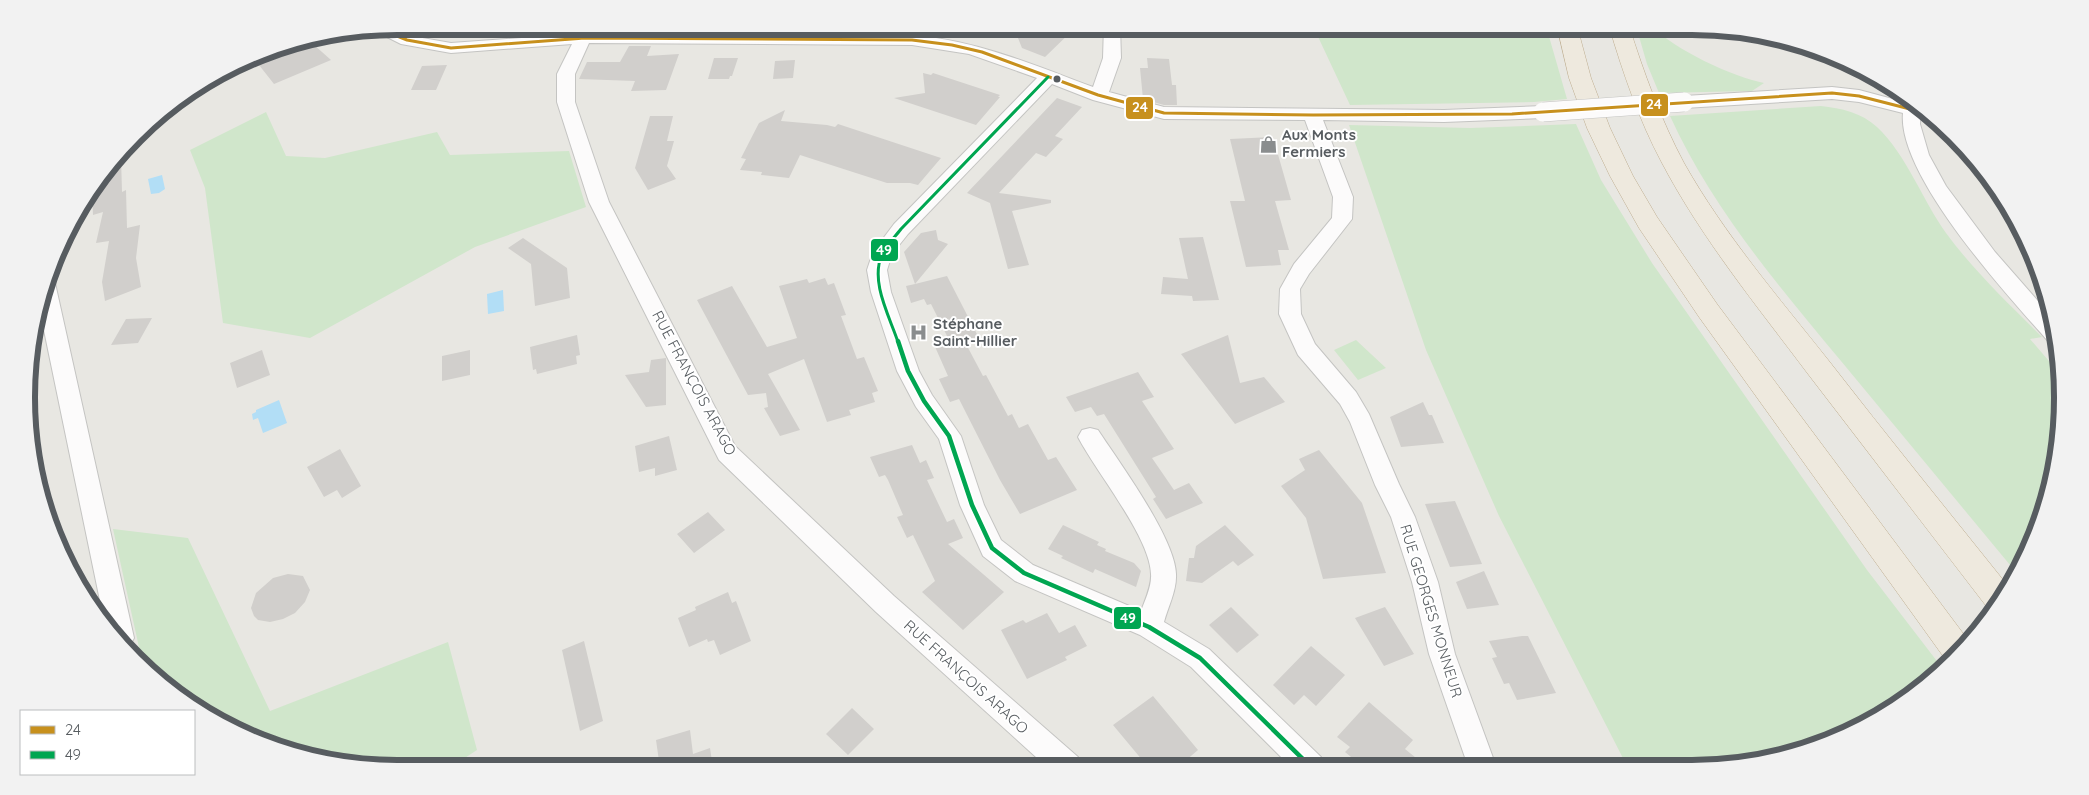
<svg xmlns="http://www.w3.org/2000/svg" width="2089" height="795" viewBox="0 0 2089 795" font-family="Quicksand,sans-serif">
	<rect width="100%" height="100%" fill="#e8e7e2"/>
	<!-- green -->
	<path fill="#d0e6cb" d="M1313,26h233l21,73 -33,3 -184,3z
		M1636,26h16c21,23 81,51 112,57l-12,8 -93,2 -12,-29z
		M1821,106c20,2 41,7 56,21 29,27 46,74 69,106 28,38 62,70 96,104l-12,2 30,35 2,48 -12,72 -35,77c-58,-70 -116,-140 -174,-210 -64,-77 -129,-153 -171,-245z
		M266,112l20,44 39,2 112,-26 13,23 119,-4 17,56 -111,40 -165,91 -87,-15 -18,-135 -15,-38z
		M1576,124l25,56 51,83 215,307 76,99 -7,7 -81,55 -115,35h-113l-128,-250 -73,-166 -77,-225 121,3z
		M1356,340l30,28 -28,12 -24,-30z
		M113,529l75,9 82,173 178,-69 29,108 -29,19h-51l-96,-13 -68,-26 -61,-38 -30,-31z"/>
	<!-- water -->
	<path fill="#b2def6" d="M162,175l3,14 -6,4 -8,1 -3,-15z
		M503,290l1,21 -16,3 -1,-20z
		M279,400l8,23 -24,10 -5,-15 -5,2 -1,-6 4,-2v-2z"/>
	<!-- building -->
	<path fill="#d1cfcc" d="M1065,26h12l-32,31 -23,-9 -6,-15z
		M313,44l18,16 -57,24 -15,-19z
		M629,46h22l-4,10 32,-2 -13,36 -35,1 4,-10 -56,-2 8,-17h33z
		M714,58h24l-6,18h-2l-1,3h-21z
		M1147,58l22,1 3,26h4l1,20h-13l-21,-6 -3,-31h8z
		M795,60l-2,18 -20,1 2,-18z
		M447,65l-11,25h-25l11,-24z
		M923,73l8,2 2,-2 67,22 -2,2h2l-24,28 -82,-27 31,-5z
		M1057,98l25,9 -27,29 8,3 -17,18 -10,-4 -37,40 52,7v3l-39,8 17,54 -21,4 -18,-66 -23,-10z
		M785,110l-4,11 46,4 8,2 3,-3 103,34 -23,27 -8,-2h-23l-87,-28 -11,23 -28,-3 1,-3 -22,-2 6,-11 -5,-1 18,-35z
		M650,116h23l-6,25h7l-7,25 9,13 -28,11 -13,-22z
		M1273,137l18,63 -16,1 14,49h-11l3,15 -35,2 -16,-66h15l-15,-62z
		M121,157l1,35 4,-2 1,38 13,-3 -4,33 5,29 -36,14 -3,-19 7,-41 -13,2 7,-31 -10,3 -1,-23z
		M936,230l2,10 10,4 -33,40 32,-8 33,64 -14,4 17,32 3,-1 22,41 4,-2 7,14 9,-4 20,36 8,-3 21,33 -57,24 -20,-34 -41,-81 -9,3 -11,-23 9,-3 -16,-36 15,-4 -16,-32 -4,1 -3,-6 -13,4 -5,-17 9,-2 -11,-32 17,-19z
		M1203,237l16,63 -26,1 -1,-5 -31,-2 2,-17 25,2 -9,-41z
		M523,238l44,30 3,30 -35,8 -4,-42 -23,-16z
		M825,278l3,7 6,-2 12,32 -5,1 13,35 3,8 7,-2 14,34 -6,2 3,9 -26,8 2,5 -24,7 -23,-63 -36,15 32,56 -20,6 -16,-28 4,-1 -2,-14 -18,2 -51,-95 35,-14 35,61 30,-9 -18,-52 28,-7 2,4z
		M152,318l-14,25 -27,2 15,-26z
		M577,335l3,20 -4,1 1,8 -40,10 -1,-5 -3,1 -3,-23z
		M1228,335l12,48 24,-6 21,25 -50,22 -54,-70z
		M262,350l8,25 -33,13 -7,-25z
		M470,350v25l-28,6v-25z
		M666,358v47l-20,2 -21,-32 24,-3 2,-12z
		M1138,372l16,25 -12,4 32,48 -22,9 22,32 15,-7 14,20 -37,16 -13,-20 3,-2 -52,-83 -7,2 -6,-9 -16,5 -9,-15z
		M1423,402l6,13h3l12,28 -43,4 -11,-30z
		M669,436l8,34 -22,6v-8l-16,4 -4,-26z
		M912,445l8,18 6,-3 8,18 -7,2 20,42 7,-3 9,19 -15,6 56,48 -41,38 -41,-38 13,-11 -22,-46 -6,3 -10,-21 6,-2 -15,-35 -3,-5 -6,2 -9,-20z
		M340,449l21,37 -19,12 -5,-8 -13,7 -17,-30z
		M1319,450l43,53 24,70 -63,6 -17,-61 -25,-32 24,-16 -6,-11z
		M1455,501l19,44 8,19 -32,3 -25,-63z
		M708,512l17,18 -31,23 -17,-19z
		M1063,525l36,17 -2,3 9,4 -1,2 29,12 7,8 -5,16 -41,-18 -2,4 -32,-15 2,-2 -15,-7z
		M1225,525l29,30 -16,11 -5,-5 -31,22 -16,-2 3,-23h5l2,-12z
		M1484,571l15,34 -32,4 -11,-27z
		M288,574l15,2 7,14 -5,12 -10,11 -12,6 -13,3 -12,-2 -4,-4 -3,-8 5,-15 17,-15z
		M728,592l4,11 4,-2 15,40 -31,14 -6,-15 -6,2 -1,-3 -18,8 -11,-29 18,-8 -1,-3z
		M1231,607l28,28 -22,18 -28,-28z
		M1385,607l29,47 -30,12 -29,-48z
		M1047,613l12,20 16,-8 12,21 -22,11 2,3 -40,19 -26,-49 22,-10 3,3z
		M1522,636h6l28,57 -39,7 -8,-17 -5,1 -12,-26 5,-1 -8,-16z
		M584,641l19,80 -23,10 -18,-81z
		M1311,646l34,29 -29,31 -12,-11 -10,10 -21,-20z
		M1153,696l45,54 -20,17h-30l-35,-42z
		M1369,702l44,38 -8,9 21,17h-64l-17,-14 5,-5 -13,-10z
		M852,708l22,21 -26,26 -22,-21z
		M690,730l3,24 17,-6 3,20h-53l-4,-28z"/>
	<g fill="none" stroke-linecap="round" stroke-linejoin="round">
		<defs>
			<path id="street" d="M581,26h16l-3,7 328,3c61,7 114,30 171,51l10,-29 1,-32h16l1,32 -12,34 55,15 280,3 99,-4 6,2 3,4 -3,4 -6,2 -99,4 -121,-2 30,77 -1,22 -43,55 -9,15 1,25 14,30 41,48 13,22 30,70 16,33 23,65 17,72 41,112h-28l-39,-112 -17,-72 -21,-65 -16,-32 -25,-63 -10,-18 -42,-49 -19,-41 1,-25 14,-25 38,-46 1,-21 -28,-77 -141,-1 -71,-19 -41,-16 -144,150 -16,20 -5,16 4,22 28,79 13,24 29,41 23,69 17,35 32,25 108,46c4,-11 11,-25 10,-37 -1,-37 -55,-102 -73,-137l4,-7 8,-2 8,2c21,32 77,108 78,144 1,16 -8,33 -12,48l45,27 112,108 4,10h-34l-100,-100 -51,-32 -125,-54 -32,-25 -23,-51 -21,-66 -23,-32 -19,-36 -26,-79 -4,-22 6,-18 21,-28 143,-146 -68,-24 -57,-9 -323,-2 -14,31v28l34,100 126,244 159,150 184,161 4,10h-35l-171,-155 -157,-152 -130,-258 -32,-100v-28l15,-30 -121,9 -50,-9 -28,-14 18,-3 20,9 40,7 126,-9z
				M1832,87l27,3 45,12 3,-6 14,11 -1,17 9,31 17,31 49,66 57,65 6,25 -10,-1c-41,-46 -151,-166 -145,-228l-44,-11 -27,-3 -148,9 -6,-2 -3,-4 3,-4 6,-2z
				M47,276l5,2 3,5 79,355 -5,9 -25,-27 -65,-314z"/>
			<path id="highway" d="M1557,26h20l14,52 19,50 23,48 24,41 60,87 251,336 -20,23 -249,-346 -60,-89 -29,-52 -23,-48 -18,-50z
				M1609,26h20c15,47 32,94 55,137 40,71 95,135 145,198 59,76 119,150 179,225l-8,18 -7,8 -3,-1c-61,-79 -121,-158 -182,-237 -51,-68 -106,-135 -146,-211 -23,-43 -39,-90 -53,-137z"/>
		</defs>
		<!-- street casing -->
		<use href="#street" stroke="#c4c4c2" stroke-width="2"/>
		<!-- highway casing -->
		<use href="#highway" stroke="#bfae90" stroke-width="1"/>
		<!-- street -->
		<use href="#street" fill="#fcfbfb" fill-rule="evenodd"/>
		<!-- highway -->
		<use href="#highway" fill="#eee9de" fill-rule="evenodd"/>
		<defs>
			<path id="street-bridge" d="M1543,112l141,-10"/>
		</defs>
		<!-- street-bridge casing -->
		<use href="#street-bridge" stroke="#c4c4c2" stroke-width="20" stroke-linecap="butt"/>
		<!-- street-bridge -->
		<use href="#street-bridge" stroke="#fcfbfb" stroke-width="19"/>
		<defs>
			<path id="bus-1" d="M380,29l27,11 44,8 134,-10 327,2 40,5 30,7 116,43 66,18 149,2 199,-1 320,-21 27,3 51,13"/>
			<path id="bus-2-far1" d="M898,342c-9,-27 -28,-60 -16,-88 4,-9 13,-17 19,-25l147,-152"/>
			<path id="bus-2" d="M898,341l10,30 16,30 25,35 23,69 20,43 32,25 125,54 51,31 111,109"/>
		</defs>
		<!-- bus-1 casing -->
		<use href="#bus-1" stroke="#fff" stroke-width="6"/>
		<!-- bus-2-far1 casing -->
		<use href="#bus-2-far1" stroke="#fff" stroke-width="6"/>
		<!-- bus-2 casing -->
		<use href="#bus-2" stroke="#fff" stroke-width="8"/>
		<!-- bus-1 -->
		<use href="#bus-1" stroke="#c7901d" stroke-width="3"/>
		<!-- bus-2-far1 -->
		<use href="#bus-2-far1" stroke="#00a651" stroke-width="3"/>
		<!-- bus-2 -->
		<use href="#bus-2" stroke="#00a651" stroke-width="4.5"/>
	</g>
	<!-- icons -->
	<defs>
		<symbol id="shop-bare" viewBox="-9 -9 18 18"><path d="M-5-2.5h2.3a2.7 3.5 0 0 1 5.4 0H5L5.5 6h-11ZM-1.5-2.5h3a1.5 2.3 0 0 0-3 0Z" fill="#8a8d8e" stroke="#fff" stroke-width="2.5" paint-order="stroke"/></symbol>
		<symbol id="hospital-bare" viewBox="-9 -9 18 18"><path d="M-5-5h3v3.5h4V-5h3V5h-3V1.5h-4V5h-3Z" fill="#8a8d8e" stroke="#fff" stroke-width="2.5" paint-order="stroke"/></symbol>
	</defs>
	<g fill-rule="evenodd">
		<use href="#shop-bare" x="1256" y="132" width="25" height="25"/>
		<use href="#hospital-bare" x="906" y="320" width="25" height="25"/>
	</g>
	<!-- markers -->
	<circle fill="#575c60" stroke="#fff" stroke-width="2" cx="1057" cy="79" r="4.5"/>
	<g text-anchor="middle" stroke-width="4" stroke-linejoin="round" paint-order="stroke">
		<!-- poi labels -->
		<g font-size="15" font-weight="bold" fill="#575c60" stroke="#fff" text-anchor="start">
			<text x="1282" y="140">Aux Monts<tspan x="1282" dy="17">Fermiers</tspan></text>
			<text x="933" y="329">Stéphane<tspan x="933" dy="17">Saint-Hillier</tspan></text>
		</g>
		<!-- street labels -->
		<g font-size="15" fill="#575c60" stroke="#fff">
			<text transform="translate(694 383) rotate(62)" y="5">RUE FRANÇOIS ARAGO</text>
			<text transform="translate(1431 611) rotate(73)" y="5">RUE GEORGES MONNEUR</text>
			<text transform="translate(966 677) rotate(42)" y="5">RUE FRANÇOIS ARAGO</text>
		</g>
	</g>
	<!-- crop -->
	<path d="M0 0H2089V795H0ZM397 35H1692A362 362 0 0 1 2054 397V398A362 362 0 0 1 1692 760H397A362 362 0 0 1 35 398V397A362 362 0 0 1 397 35Z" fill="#f2f2f2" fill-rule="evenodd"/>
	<path fill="none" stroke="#575c60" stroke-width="6" d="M397 35H1692A362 362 0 0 1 2054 397V398A362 362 0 0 1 1692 760H397A362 362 0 0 1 35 398V397A362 362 0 0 1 397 35Z"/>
	<g stroke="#fff" stroke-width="2">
		<rect x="1640" y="93" width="29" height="24" rx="5" fill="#c7901d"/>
		<rect x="1125" y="96" width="29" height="24" rx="5" fill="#c7901d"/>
		<rect x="870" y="238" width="29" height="24" rx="5" fill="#00a651"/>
		<rect x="1113" y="606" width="29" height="24" rx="5" fill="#00a651"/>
	</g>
	<g font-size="14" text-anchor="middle" font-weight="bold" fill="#fff">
		<text x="1654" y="109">24</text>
		<text x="1140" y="112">24</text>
		<text x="884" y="255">49</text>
		<text x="1128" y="623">49</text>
	</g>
	<!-- legend -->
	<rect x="20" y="710" width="175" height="65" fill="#ffffff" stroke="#bcbebf"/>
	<rect x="30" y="726" width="25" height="8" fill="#c7901d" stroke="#bcbebf"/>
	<text x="65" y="735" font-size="15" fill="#575c60">24</text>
	<rect x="30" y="751" width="25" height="8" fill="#00a651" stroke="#bcbebf"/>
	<text x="65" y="760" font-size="15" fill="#575c60">49</text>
</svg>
